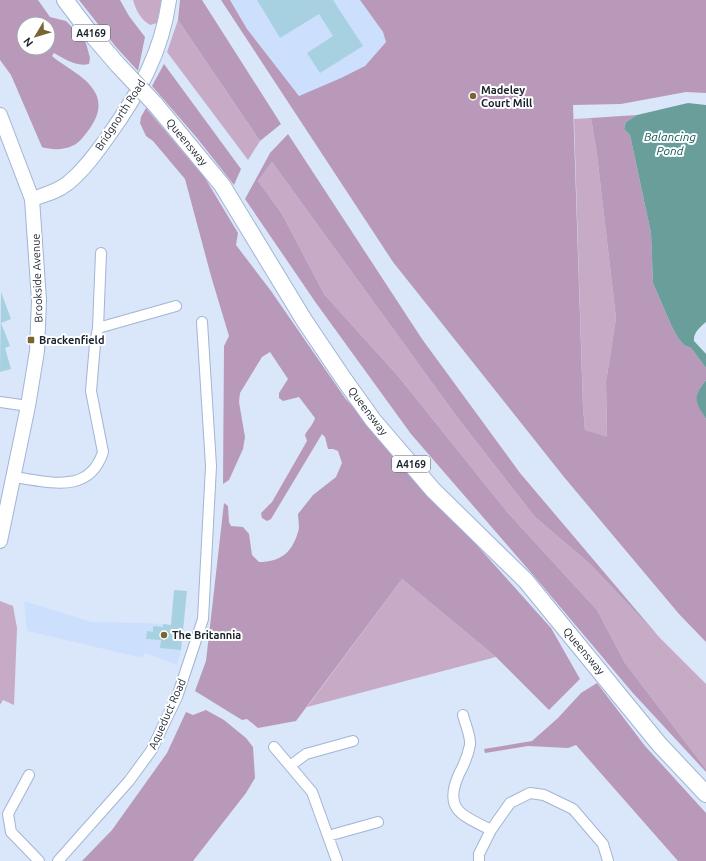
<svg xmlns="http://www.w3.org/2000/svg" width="706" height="861" viewBox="0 0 706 861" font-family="Ubuntu,sans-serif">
	<rect width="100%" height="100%" fill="#dae6f9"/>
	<!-- built -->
	<path fill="#cce0fe" d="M230,0h130l23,32 3,10 -21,24 -24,12 -42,18 -52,-67z
		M24,601l68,21 55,1 27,2 7,25 -4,15 -32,-12 -2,5 -116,-27z"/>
	<!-- green -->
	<path fill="#c7aac6" d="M133,0h28l-4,23 -7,2c-10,-6 -14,-15 -17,-25z
		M178,20l82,121 -12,19 -81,-108z
		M591,118l6,37 19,163 -10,64 1,56 -22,-8 -2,-23 -9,-288z
		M272,162l185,255 78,100 55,47 69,73 47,47v85l-81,-106 -28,-53 -89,-97 -110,-137 -74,-82 -42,-80 -24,-33z
		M402,579l94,78 -189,50z
		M0,601l13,5 4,22 -3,77 -11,-5 -3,5z"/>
	<!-- forest -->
	<path fill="#b999b9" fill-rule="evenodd" d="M0,0h38l12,17 16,4 11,11 9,11 4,15 -1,6c-13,3 -24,-5 -35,-11l-2,3c14,12 36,21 44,38 7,16 -2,30 -12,42 -3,4 -7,8 -12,10 -8,4 -21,4 -30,1l-31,-72 -11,-15zM24,24h24v24h-24z
		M79,0h41l9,16 16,21 -7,34 -22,-24z
		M180,0h22l79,124 -21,17 -82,-121z
		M221,0h9l17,29 52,67 42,-18 24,-12 21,-24 -3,-10 -23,-32h346v93l-20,-1 -65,12 -48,1 10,302 2,23 22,7 -1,-55 10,-64 -19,-163 -6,-37 46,-3 -11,7 -2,7 6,6 21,98 2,50 19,44 6,11 6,7 7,3 15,20v12c-14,16 -10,22 0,39v223l-27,-28 -115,-137 -171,-215z
		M164,64l77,105 -7,16 -37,-47 -45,-52z
		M146,108l59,70 33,55 -2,12 35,46 74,107 206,230 29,51 -31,31 -53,-53 -94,-78 -106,142 -38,7 -11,-9 -5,1 -47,-29 11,-30 18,-158 4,3 1,16 2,4 12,1 6,7 3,21 7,7c21,0 33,-9 39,-30 2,-5 0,-13 0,-18l15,-19 23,-18 6,-14 -4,-12 -5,-2h-5l-3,-12 -3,-3 -51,85 -4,2 -5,-3 -1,-5 11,-11 35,-61 -2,-6c3,-6 8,-10 10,-17l-16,-21 -16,4 -4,-3v-5l9,-14 -18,-27 -8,5 -22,36 -1,9 6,35 -2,12 -14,31 -6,4 1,-138 5,-10 -18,-60 -26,-97 -32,-38 -7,-5 -6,-13 1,-6z
		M288,134l134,205 98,134 139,164 -69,-73 -55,-47 -78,-100 -185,-255 -14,19 24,33 42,80 74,82 110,137 89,97 28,53 81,106v3l-74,-80 -98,-116 -123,-142 -95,-131 -71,-104 25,-46z
		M597,683l48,63 61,67v48h-28l-102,-116 -8,3 -40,-2 -43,7 -1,-4 48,-8 26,-23 23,-25z
		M206,710l18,10 22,18 7,9 2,31 -9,15 -53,68h-111l30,-31 55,-77 19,-41 7,3z"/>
	<!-- water -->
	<path fill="#699e9a" d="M688,103l18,2v217c-6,5 -13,11 -12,19l12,13v14l-15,-20 -7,-3 -6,-7 -6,-11 -19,-44 -2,-50 -21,-98 -6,-6 2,-7 11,-7z
		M706,380v39c-11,-17 -14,-22 0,-39z"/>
	<!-- building -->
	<path fill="#a7d0e0" d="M257,0h76l30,46 -43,27 -13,-20 26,-17 -14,-22 -39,24z
		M1,292l10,27 -10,4 9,23 -5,2 6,21 -11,3z
		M174,590l13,1 -6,59 -21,-2 1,-8 -15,-1 1,-8 6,1v-6l10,1v-3l8,1z"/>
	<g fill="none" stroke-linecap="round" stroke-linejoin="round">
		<defs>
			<path id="street" d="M98,328l78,-22
				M0,402l28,4
				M13,477c34,4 76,19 90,-25l-12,-61 4,-47 3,-16 3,-75
				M463,715c2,9 8,21 7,30 -2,10 -6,20 -11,29 -16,36 3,41 32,56
				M274,747l38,45 25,69
				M290,766l16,-12 47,-13
				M29,775l-21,39 3,18 28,29
				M328,836l50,-14
				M58,861l71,-80 22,-30 26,-54 26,-78 8,-153 -9,-144
				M479,861v-7l12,-24 19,-27 20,-10 14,2 29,14 30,35 5,17"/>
			<path id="secondary" d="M0,115l32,84 7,101 -2,51 -9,55 -28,135
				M32,199c12,-4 25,-7 36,-16 16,-13 29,-31 41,-48 30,-42 53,-83 60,-135"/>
			<path id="primary" d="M65,0l22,29 31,36
				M155,104l67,81 82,135 39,58 30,42 60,70 93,91 133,163 47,50"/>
		</defs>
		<!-- street casing -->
		<use href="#street" stroke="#a1b5d4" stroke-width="12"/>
		<!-- secondary casing -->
		<use href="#secondary" stroke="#a1b5d4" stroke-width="16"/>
		<!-- primary casing -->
		<use href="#primary" stroke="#a1b5d4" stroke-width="18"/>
		<!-- street -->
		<use href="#street" stroke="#fff" stroke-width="10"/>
		<!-- secondary -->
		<use href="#secondary" stroke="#fff" stroke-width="14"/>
		<!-- primary -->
		<use href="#primary" stroke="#fff" stroke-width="16"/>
		<defs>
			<path id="primary-bridge" d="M118,65l37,39"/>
		</defs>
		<!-- primary-bridge casing -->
		<use href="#primary-bridge" stroke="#a1b5d4" stroke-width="18" stroke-linecap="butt"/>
		<!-- primary-bridge -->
		<use href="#primary-bridge" stroke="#fff" stroke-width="16"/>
	</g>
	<!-- markers -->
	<g fill="#796433" stroke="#fff" stroke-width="1.5">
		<circle cx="473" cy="96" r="4"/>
		<rect x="27" y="336" width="8" height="8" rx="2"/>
		<circle cx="164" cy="635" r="4"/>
	</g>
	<g text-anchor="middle" stroke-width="4" stroke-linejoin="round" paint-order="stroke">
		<!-- shield labels -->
		<g fill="#fff" stroke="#5f646c" stroke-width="1">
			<rect x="72" y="25" width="38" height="16" rx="3"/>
			<rect x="392" y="456" width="38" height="16" rx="3"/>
		</g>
		<g font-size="10" font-weight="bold" fill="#1a222d">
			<text x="91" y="37">A4169</text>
			<text x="411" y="468">A4169</text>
		</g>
		<!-- poi labels -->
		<g font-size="11" font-weight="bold" fill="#1a222d" stroke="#fff" text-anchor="start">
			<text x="481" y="94">Madeley<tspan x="481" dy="13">Court Mill</tspan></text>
			<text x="39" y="344">Brackenfield</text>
			<text x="172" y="639">The Britannia</text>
		</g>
		<!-- street labels -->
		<g font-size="11" fill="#1a222d" stroke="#fff">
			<text transform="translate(120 115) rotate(-57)" y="4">Bridgnorth Road</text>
			<text transform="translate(187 142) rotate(50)" y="4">Queensway</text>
			<text transform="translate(37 278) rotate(-92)" y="4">Brookside Avenue</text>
			<text transform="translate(368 411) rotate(53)" y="4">Queensway</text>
			<text transform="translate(584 651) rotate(50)" y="4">Queensway</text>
			<text transform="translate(167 714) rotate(-66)" y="4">Aqueduct Road</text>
		</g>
		<!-- water labels -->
		<g font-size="12" font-style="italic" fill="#0d5b57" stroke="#fff">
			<text x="670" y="141">Balancing<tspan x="670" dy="14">Pond</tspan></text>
		</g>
	</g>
	<!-- north arrow -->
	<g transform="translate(36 36) rotate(232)"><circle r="19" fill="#ffffff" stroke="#a3a7ab"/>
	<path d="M0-3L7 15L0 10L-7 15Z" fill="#796433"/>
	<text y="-6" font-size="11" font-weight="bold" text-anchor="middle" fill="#1a222d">N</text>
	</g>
</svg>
